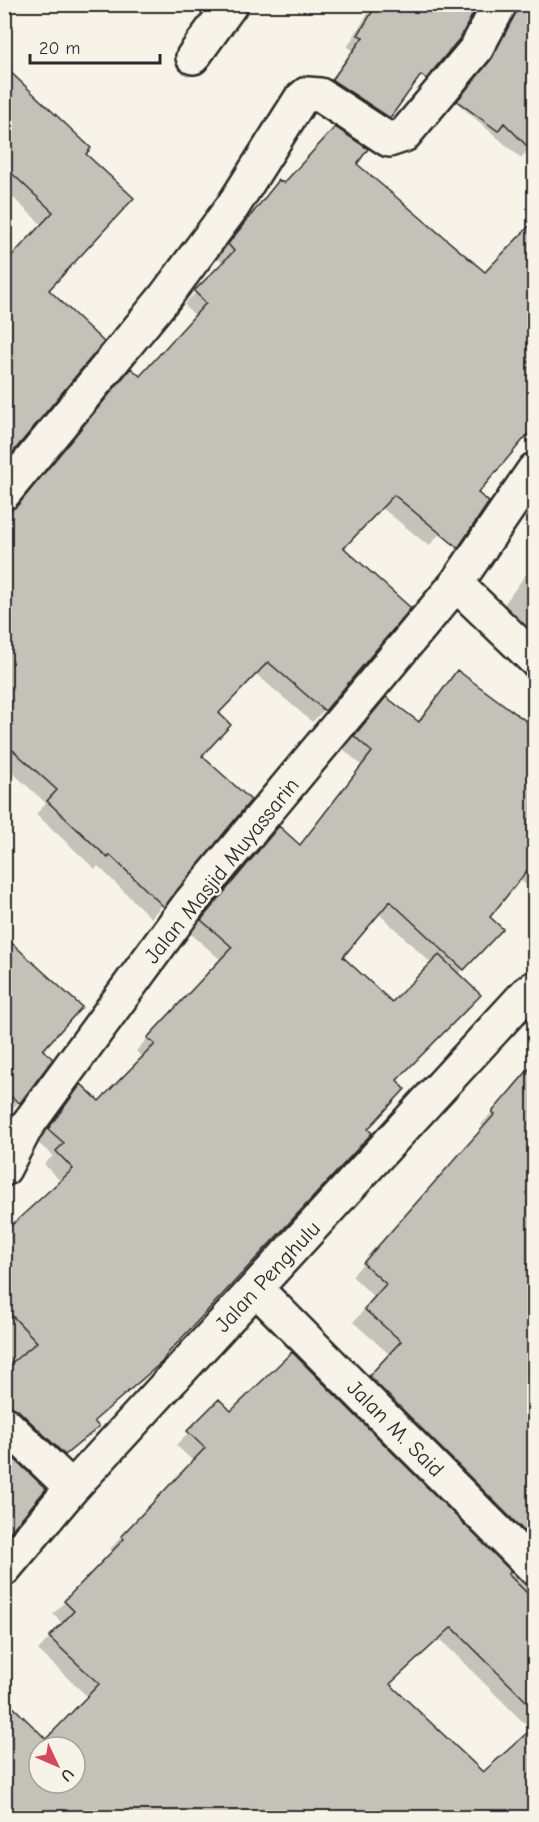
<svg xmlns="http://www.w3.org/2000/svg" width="539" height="1822" viewBox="0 0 539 1822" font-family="'Comic Neue',sans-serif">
	<rect width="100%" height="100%" fill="#f7f3e8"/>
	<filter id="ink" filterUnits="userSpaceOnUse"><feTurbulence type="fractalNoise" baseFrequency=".0167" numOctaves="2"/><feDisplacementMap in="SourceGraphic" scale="12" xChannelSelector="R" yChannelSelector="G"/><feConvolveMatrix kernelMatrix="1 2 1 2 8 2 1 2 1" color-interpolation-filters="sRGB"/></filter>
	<g filter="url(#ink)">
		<!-- shadow -->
		<path fill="#0003" fill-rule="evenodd" d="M374,4h103l-74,52 -5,49 -21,24 -56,-36 31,-43 -5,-3z
			M502,4h32v139l-13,15 -65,-56 25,-30 24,-46z
			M4,99l79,55 -36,136 -5,-65 -38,-36z
			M355,164l130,110 44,-45 5,5v178l-28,35 5,5 -82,94 -48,-39 -39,42 -18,161 -12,12 -57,-49 -38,40 -18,43 50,45 -98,117 -53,-52 -3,3 -59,-55 10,-11 -42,-38v-252l10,-3 105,-128 12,-12 8,7 56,-61 -11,-12 40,-40 -7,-7 63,-75 4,3z
			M534,563v93l-39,-39z
			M457,672l77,57v163l-15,-13 -31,38 13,12 -43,45 -64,106 -233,281 -68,61 4,5 -12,12 -33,27 -48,-45v-187l57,-52 -17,-18 9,-8 -16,-14 44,-56 18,17 44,-45 -7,-7 85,-91 -31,-27 89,-105 20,18 62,-81 -18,-16 31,-38 12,-12 31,23zM378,913l54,51 -40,40 -51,-47z
			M4,938l37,112 -22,52 -12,12 -3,-2z
			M534,1063v503l-176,-177 32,-34 -37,-33 22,-24 -23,-22 132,-149 -3,-2z
			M292,1354l228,228 14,6v230h-530v-118l41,41 43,-44 -50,-47 25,-26 -10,-10 60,-62 -3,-3 84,-87 -18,-17 43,-44 12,12zM439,1638l93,93 -49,43 -95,-89zM39,1747h36v36h-36z"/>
		<!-- building -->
		<path fill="#c4c1b9" stroke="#2b2b2b" stroke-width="1.5" fill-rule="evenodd" d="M377,4h101l-18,34 -34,41 -5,-4 -31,43 -58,-38 31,-43 -5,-2z
			M519,4h15v149l-30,-30 -6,8 -41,-30 35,-43z
			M4,66l87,82 -5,6 48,44 -85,92 55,52 -100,121v-199l49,-52 -49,-46z
			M335,127l33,22 -11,15 128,108 49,-51v206l-56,66 11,9 -31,46 -64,-53 -50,53 67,60 -86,103 -57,-49 -49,51 12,12 -29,31 49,44 -87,107 -54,-52 -2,3 -61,-57 10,-11 -53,-48v-231l14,-6 113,-137 9,8 66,-73 -12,-12 40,-40 -6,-7 51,-64 5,3z
			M457,670l77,57v135l-44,55 13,12 -39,41 -74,-69 -47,56 49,45 47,-47 42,40 -84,85 8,9 -37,40 4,4 -42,46 -162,174 -6,9 -68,59 5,6 -34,28 -48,-46 -13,-4v-36l33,-27 -33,-35v-75l69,-63 -17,-18 8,-8 -16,-14 33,-45 18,17 56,-57 -8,-6 85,-91 -31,-27 78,-94 21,19 72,-93 -18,-16 32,-39 33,25z
			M4,936l78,71 -39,43 10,9 -33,44 -16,-11z
			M534,1063v465l-6,7 -159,-159 32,-35 -37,-32 22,-25 -23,-21 132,-149 -3,-2z
			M292,1352l219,219 -3,3 26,26v109l-82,-82 -62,57 93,88 51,-45v91h-530v-120l42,41 53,-55 -50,-47 25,-26 -10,-10 60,-62 -3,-3 84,-88 -18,-17 32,-32 12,12zM39,1747h36v36h-36z
			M4,1449l42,40 -42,50z"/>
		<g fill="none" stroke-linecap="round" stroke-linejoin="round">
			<defs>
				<path id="minor" d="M193,57l38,-53
					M4,493l161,-196 68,-91 67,-106 7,-6 13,1 69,45 15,-5 72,-86 24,-45
					M456,584l78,75
					M4,1169l22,-42 164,-224 266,-319 78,-114
					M256,1289l278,279
					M4,1423l68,65
					M4,1569l68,-81 454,-494 8,-6"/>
			</defs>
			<!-- minor casing -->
			<use href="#minor" stroke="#2b2b2b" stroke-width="38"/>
			<!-- minor -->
			<use href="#minor" stroke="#f7f3e8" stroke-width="33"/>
		</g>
	</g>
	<g text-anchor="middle" stroke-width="5" stroke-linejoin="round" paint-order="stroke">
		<!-- street labels -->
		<g font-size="22" fill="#2b2b2b" stroke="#f7f3e8">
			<text transform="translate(221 870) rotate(-51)" y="8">Jalan Masjid Muyassarin</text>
			<text transform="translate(267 1276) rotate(-47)" y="8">Jalan Penghulu</text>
			<text transform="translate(396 1428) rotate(45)" y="8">Jalan M. Said</text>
		</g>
	</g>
	<!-- margin -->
	<rect width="539" height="1822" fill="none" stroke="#f7f3e8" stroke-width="24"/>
	<rect x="12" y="12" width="515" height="1798" fill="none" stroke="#2b2b2b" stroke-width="2" filter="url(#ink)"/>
	<!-- north arrow -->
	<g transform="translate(57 1765) rotate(134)"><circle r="28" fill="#f7f3e8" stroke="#a5a39c" stroke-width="1.5"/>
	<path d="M0-4.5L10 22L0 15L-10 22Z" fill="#d1495b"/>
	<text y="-9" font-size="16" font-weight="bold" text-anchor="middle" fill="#2b2b2b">U</text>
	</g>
	<!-- scale -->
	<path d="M30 54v9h130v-9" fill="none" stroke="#2b2b2b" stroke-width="3"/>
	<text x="39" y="54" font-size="18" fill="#2b2b2b" stroke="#f7f3e8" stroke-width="4.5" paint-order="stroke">20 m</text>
</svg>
